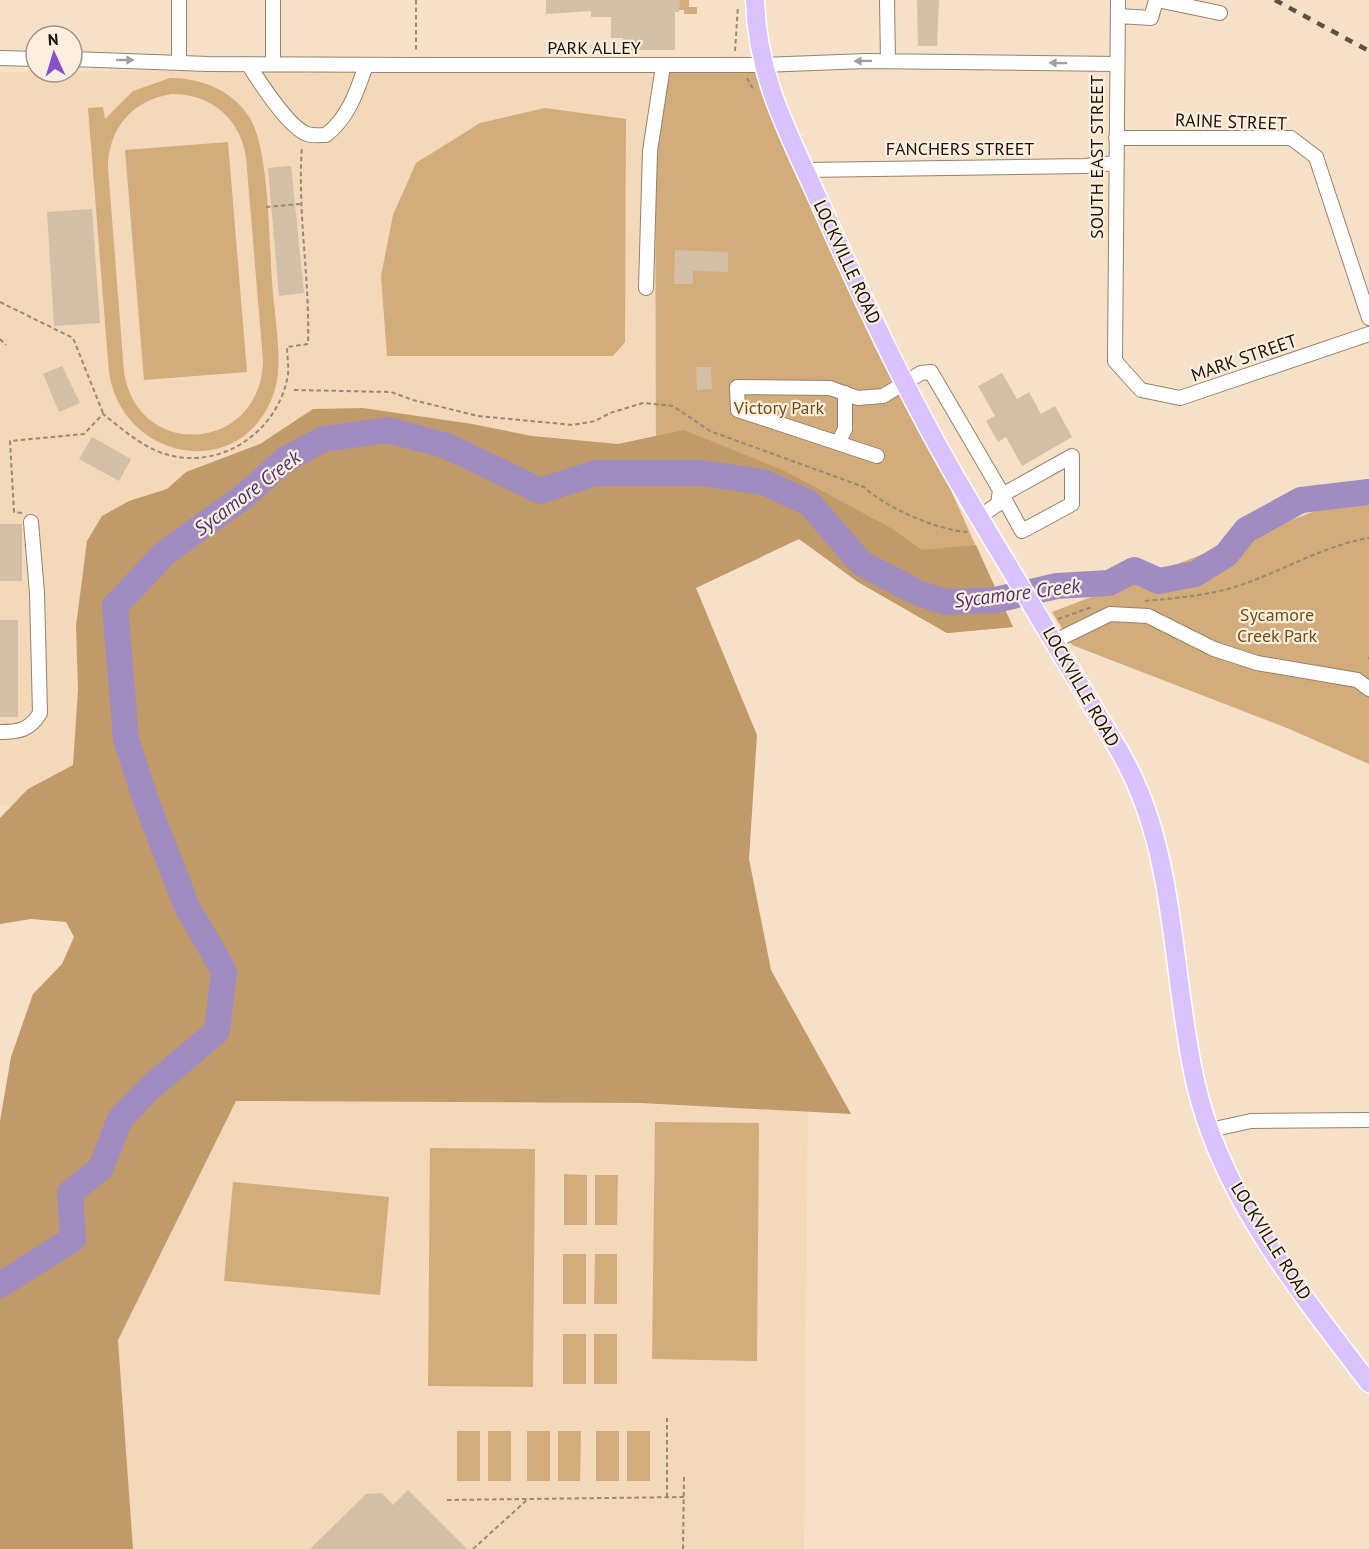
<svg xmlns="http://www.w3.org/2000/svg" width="1369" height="1549" viewBox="0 0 1369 1549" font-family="'PT Sans',sans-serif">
	<rect width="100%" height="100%" fill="#f6e0c8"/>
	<!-- built -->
	<path fill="#f3d8b9" d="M655,66l1,421 -529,319h-127v-734z
		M219,1094l589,5 -4,450h-671l-15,-209z"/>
	<!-- green -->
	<path fill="#d3ac7c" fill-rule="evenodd" d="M679,0h10v7h8v7h-13v-4h-5z
		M762,65l228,513 -10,-4 33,53 -66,6 -89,-51 -54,-41 -148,-54 -1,-421z
		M170,78c33,0 64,13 81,42 18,33 18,120 21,161 2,30 8,61 6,91 0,8 -3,18 -6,26 -33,84 -149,63 -163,-25l-21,-265 15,-1 2,12 28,-28zM172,94c39,0 68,24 74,63l17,204c-2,91 -125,101 -139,11l-16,-204c0,-39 24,-68 64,-74z
		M545,108l81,11 -1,223 -12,14h-226l-6,-80 12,-61 23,-52 64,-40z
		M228,142l19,230 -103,8 -19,-230z
		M1369,494v270l-82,-36 -215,-83 -20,-33 297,-114z
		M655,1122l104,1 -2,238 -105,-2z
		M430,1148l105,1 -2,238 -105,-1z
		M564,1174l23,1v50h-23z
		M595,1175h23l-1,50h-22z
		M233,1182l156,15 -9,98 -156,-14z
		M563,1254h23v50h-23z
		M595,1254h22v50h-23z
		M563,1334h23v50h-23z
		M594,1334h23v50h-23z
		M457,1431h23v50h-23z
		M488,1431h23v50h-23z
		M527,1431h23v50h-23z
		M558,1431h23l-1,50h-22z
		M596,1431h23v50h-23z
		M627,1431h23v50h-23z"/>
	<!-- forest -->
	<path fill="#c19a6a" d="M363,408l109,16 60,12 86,8 66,-14 101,41 106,57 31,22 54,-5 37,82 -66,6 -89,-51 -59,-43 -103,49 61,147 -8,124 22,111 80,144 -210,-11 -405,-2 -118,239 15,209h-133v-428l11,-64 22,-63 29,-30 12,-27 -8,-15 -35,-3 -31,5v-106l28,-29 45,-24 5,-75 -2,-64 11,-85 15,-25 27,-15 38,-12 19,-17 74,-28 53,-35z"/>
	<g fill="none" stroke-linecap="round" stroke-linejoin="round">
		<!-- river -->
		<path stroke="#a08cc0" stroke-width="26" d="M0,1285l73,-46 -3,-46 31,-25 19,-49 30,-31 67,-57 7,-60 -37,-64 -41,-106 -20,-62 -11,-133 50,-53 78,-56 43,-38 38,-20 64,-9 59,16 93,45 55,-18h106l62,9 46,21 52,60 57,30 27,9 50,-2 62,-14 52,-3 25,-13 25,11 36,-7 31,-19 20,-25 55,-30 68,-8"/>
	</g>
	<!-- building -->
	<path fill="#d3bea6" d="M546,0h134l-1,12h-4v38h-52v-12h-12v-21h-20v-6l-45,3z
		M917,0h22l-2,46h-19z
		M291,166l13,127 -25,3 -11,-128z
		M92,209l8,114 -46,3 -7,-114z
		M675,250l53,2v20l-35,-1v13h-19z
		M62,366l18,37 -21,9 -16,-38z
		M696,367h15l1,22 -15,1z
		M1002,373l15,26 12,-7 12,22 14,-8 17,31 -50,29 -16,-29 -8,5 -12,-21 9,-5 -17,-30z
		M92,437l39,22 -12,22 -40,-22z
		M0,524h22v57h-22z
		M0,620h18v97h-18z
		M408,1490l59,59h-157l56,-55 16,-1 11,12z"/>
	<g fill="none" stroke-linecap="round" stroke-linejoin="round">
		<defs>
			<path id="minor" d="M887,0l1,61
				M1118,0l-3,361 26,29 39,8 189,-64
				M1157,0l63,13
				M1118,16l33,2 5,-18
				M0,58l36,1
				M72,59l136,5 208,1h346l104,-4 250,3
				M179,61v-61
				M248,64c11,17 40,63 59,70 6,2 13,1 19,1 23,-18 31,-44 40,-70
				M273,64v-64
				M1116,138h175l25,19 53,161
				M805,170l279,-4 31,-3
				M646,288l4,-137 13,-85
				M838,443l7,-14v-36
				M877,456l-139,-46 -1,-23 93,1 28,10 25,-2 38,-23 10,-1 69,118 -2,14 -19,13
				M1072,456v48l-50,27 -20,-36z
				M1055,641l55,-27 38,2 66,33 43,14 100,17 12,9
				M0,732c19,0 30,-2 40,-19l-3,-120 -6,-71
				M1210,1130l41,-9 118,-1"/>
			<path id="major" d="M755,0c2,78 34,134 65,203 47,106 96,210 156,309 37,62 74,123 111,185 18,31 39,61 52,94 37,88 35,200 57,294 26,113 105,208 173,298"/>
		</defs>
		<!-- minor casing -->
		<use href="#minor" stroke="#96836c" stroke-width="16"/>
		<!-- major casing -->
		<use href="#major" stroke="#fff" stroke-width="21"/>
		<!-- path -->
		<path stroke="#998977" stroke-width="2" stroke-dasharray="4.5 3" stroke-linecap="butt" d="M416,0v51
			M735,51l3,-45
			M747,78l6,11
			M266,207l34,-3
			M0,302l73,36 30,75
			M0,339l6,6
			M294,390l97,2 22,8 65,16 95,9 22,-4 15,-8 33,-10 30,3 37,25 154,56c22,21 75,44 105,45
			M22,513l-8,-1 -4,-71 74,-7 19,-20c18,14 39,33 62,40 56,17 113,-22 123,-79 1,-9 -1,-19 -1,-28l21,-3c2,-67 -11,-131 -6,-198
			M1145,601c31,-3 60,-5 90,-14 46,-15 87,-41 134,-49
			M1058,619l34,-12
			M1368,658h1
			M667,1497v-79
			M447,1500l237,-3
			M473,1549l55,-50
			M683,1549l1,-73"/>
		<!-- minor -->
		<use href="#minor" stroke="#fff" stroke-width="14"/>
		<!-- major -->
		<use href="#major" stroke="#dac2fc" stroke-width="18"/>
		<!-- rail -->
		<path stroke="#5e5244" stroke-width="4.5" stroke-dasharray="8 8" stroke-linecap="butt" d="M1275,0l94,51"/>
	</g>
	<!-- one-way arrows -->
	<defs><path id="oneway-solid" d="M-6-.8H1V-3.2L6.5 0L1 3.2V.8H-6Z" transform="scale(1.5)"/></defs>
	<g fill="#a3a09c">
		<use href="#oneway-solid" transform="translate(125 60)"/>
		<use href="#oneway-solid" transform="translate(863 61) rotate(179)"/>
		<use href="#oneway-solid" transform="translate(1058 63) rotate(-179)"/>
	</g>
	<g text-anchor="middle" stroke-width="4.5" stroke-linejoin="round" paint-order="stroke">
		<!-- street labels -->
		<g font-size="18" fill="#181108" stroke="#fcefe0">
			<text x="594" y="54">PARK ALLEY</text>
			<text transform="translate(1231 122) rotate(2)" y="6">RAINE STREET</text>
			<text x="960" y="155">FANCHERS STREET</text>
			<text transform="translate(1097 157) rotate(-90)" y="6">SOUTH EAST STREET</text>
			<text transform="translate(847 262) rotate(65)" y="6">LOCKVILLE ROAD</text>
			<text transform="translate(1244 358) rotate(-19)" y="6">MARK STREET</text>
			<text transform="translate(1081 687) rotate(60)" y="6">LOCKVILLE ROAD</text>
			<text transform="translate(1271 1241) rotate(58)" y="6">LOCKVILLE ROAD</text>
		</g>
		<!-- park labels -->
		<g font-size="18" fill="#724b11" stroke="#fcefe0">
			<text x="779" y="414">Victory Park</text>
			<text x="1277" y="621">Sycamore<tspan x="1277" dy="21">Creek Park</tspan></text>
		</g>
		<!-- water labels -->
		<g font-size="20" font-style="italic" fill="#4c2f6f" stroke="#fcefe0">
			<text transform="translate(247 493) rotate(-37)" y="7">Sycamore Creek</text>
			<text transform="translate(1017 593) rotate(-7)" y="7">Sycamore Creek</text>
		</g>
	</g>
	<!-- north arrow -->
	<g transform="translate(54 54) rotate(356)"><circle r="28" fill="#fcefe0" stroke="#a1968a" stroke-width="1.5"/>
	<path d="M0-4.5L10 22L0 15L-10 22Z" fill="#8750c7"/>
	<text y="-9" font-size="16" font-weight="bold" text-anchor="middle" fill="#181108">N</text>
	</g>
</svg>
